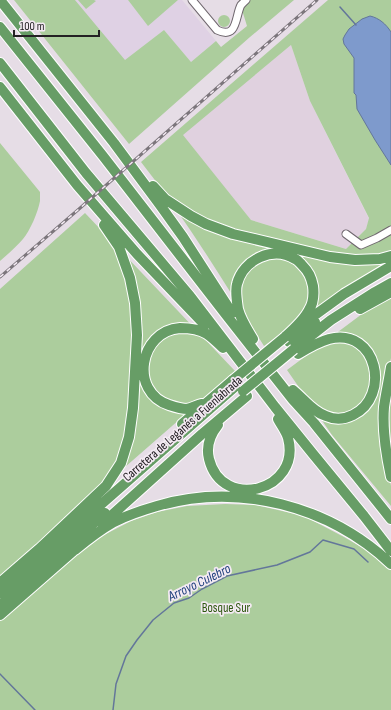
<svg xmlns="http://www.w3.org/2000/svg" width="391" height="710" viewBox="0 0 391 710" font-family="'Sofia Sans Condensed',sans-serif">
	<rect width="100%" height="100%" fill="#e6dde6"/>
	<!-- built -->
	<path fill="#e0d1df" d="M291,45l19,56 59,118 -3,10 -20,20 -95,-29 -69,-85z"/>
	<!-- education -->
	<path fill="#dfd1e4" d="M75,0h53l20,25 30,-25h4l34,41 -25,21 -27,-32 -39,31z"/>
	<!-- green -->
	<path fill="#accd9d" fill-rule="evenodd" d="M14,0h61l50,60 39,-30 27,32 25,-21 5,6 26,-21 -8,-26h55l-44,37 -121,107z
		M78,0h16l2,1 -10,8z
		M128,0h50l-30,26z
		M328,0h63v258l-61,41 -66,47c-39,-62 -77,-126 -123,-184zM291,45l19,56 59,117 -3,11 -20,20 -95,-29 -68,-85z
		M218 21a6 6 0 1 1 12 0a6 6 0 1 1-12 0Z
		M0,143l40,49c0,3 0,6 0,9 -2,11 -10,30 -17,38 -7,8 -15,15 -23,22z
		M85,213l150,158 -221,193 24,25 29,-26 35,-27 29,-15 26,-9 30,-6 38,-2 31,1 48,11 40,21 24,14 23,18v141h-391v-421z
		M391,297v61l-12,61 12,67v20l-59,-71 -45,-65 79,-59z
		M391,391v67c-4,-20 -3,-47 0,-67z"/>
	<!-- water -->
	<path fill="#7e9acc" stroke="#63769a" d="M370,16c9,2 16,8 21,16v133l-16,-25 -18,-31 -1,-14 -2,-2v-35l-10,-14 -1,-5 2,-4 4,-6 13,-10z"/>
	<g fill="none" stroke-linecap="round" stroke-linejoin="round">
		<!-- stream -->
		<path stroke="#63769a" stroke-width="1.5" d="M340,7l16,18
			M0,674l35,36
			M113,710l3,-26 10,-28 11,-16 16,-20 21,-17 15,-5 13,-9 25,-13 50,-11 33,-13 13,-12 31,9 14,13"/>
		<defs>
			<path id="minor" d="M192,0l25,30c21,10 18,-14 24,-25 1,-1 5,-5 5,-5
				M346,234l15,11 16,-7 14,-8"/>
			<path id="highway" d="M0,0l114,143 46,62 23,32 49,76
				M0,27l103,129 124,160 66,84 21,23 77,96
				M0,63l86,110 104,123 85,111 38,47 51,62 27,35
				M0,87l77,98 60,69 68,71
				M153,186l12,13 26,17 15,8 27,10 97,23 25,3 25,-1 11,-3
				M360,309l31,-17
				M304,323l40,-29 47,-28
				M253,339c-6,-10 -12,-19 -15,-30 -1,-7 -3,-18 -1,-25 6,-24 36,-39 58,-25 3,1 5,4 7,6 7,7 9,12 11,21 1,8 1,16 -4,24 -5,10 -15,19 -24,27
				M289,342l26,-20
				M294,349l37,-29 44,-28 16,-9
				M391,367c-2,13 -5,26 -7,40 -2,24 2,47 7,70
				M293,390c11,9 20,22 33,26 9,4 19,3 27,-1 38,-18 25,-88 -24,-76 -11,3 -21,9 -31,15
				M202,404c-5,1 -10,4 -15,5 -6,0 -12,-2 -18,-4 -40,-13 -30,-74 11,-77 10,0 19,1 27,6 6,4 11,9 16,14
				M182,424l51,-44
				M218,425c-8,10 -12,22 -9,34 13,53 93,32 79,-21 -2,-7 -7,-13 -10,-19
				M102,524l100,-90 45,-38
				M75,550c12,-10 25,-20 39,-28 14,-7 29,-12 43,-16 82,-24 172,0 234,58
				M35,553l71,-67 15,-23 8,-26 4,-29 4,-73 -2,-32 -5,-25 -11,-31 -15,-22
				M0,583l39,-34
				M0,593l114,-100 123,-108
				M0,605l45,-39 60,-53
				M0,615l79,-69"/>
		</defs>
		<!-- minor casing -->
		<use href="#minor" stroke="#6f676e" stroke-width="9"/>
		<!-- highway casing -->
		<use href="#highway" stroke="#fff" stroke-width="12"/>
		<!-- minor -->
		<use href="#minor" stroke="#fff" stroke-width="7"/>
		<!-- highway -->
		<use href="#highway" stroke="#679d66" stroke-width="10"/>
		<defs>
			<path id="rail" d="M0,277l79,-68 238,-209"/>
		</defs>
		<!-- rail casing -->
		<use href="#rail" stroke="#7c767c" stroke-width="3"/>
		<!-- rail -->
		<use href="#rail" stroke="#f4eaf3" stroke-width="1.5" stroke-dasharray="4.5" stroke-linecap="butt"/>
		<defs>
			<path id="highway-bridge" d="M233,380l52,-43
				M243,391l51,-42"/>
		</defs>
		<!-- highway-bridge casing -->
		<use href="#highway-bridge" stroke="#fff" stroke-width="12" stroke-linecap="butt"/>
		<!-- highway-bridge -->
		<use href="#highway-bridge" stroke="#679d66" stroke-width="10"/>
	</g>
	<g text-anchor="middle" stroke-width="3.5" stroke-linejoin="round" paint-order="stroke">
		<!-- street labels -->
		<g font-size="13" fill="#242124" stroke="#f4eaf3">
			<text transform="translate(182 428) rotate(-41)" y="5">Carretera de Leganés a Fuenlabrada</text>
		</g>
		<!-- park labels -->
		<g font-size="13" fill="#2c570e" stroke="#f4eaf3">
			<text x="226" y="612">Bosque Sur</text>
		</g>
		<!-- water labels -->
		<g font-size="14" font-style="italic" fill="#1e3f7c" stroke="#f4eaf3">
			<text transform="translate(199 582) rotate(-26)" y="5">Arroyo Culebro</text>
		</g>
	</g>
	<!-- scale -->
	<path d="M14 30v6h85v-6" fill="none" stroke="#242124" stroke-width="2"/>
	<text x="20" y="30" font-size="12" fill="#242124" stroke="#f4eaf3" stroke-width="3" paint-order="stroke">100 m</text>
</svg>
